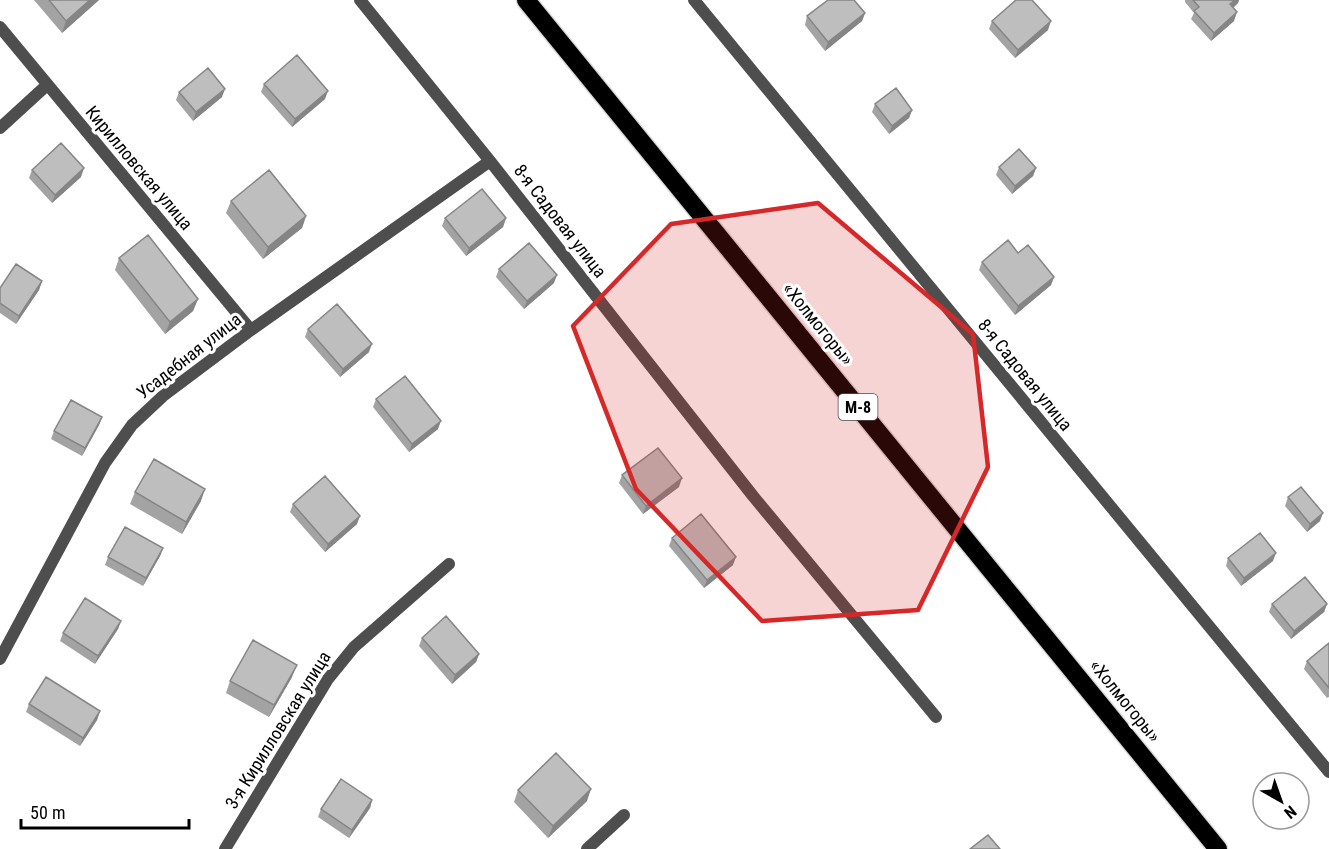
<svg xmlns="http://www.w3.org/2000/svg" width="1329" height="849" viewBox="0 0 1329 849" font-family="'Roboto Condensed',sans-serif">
	<rect width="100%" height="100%" fill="#fff"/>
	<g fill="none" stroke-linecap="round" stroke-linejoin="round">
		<defs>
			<path id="highway" d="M526,0l692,849"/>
		</defs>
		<!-- highway casing -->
		<use href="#highway" stroke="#dbdbdb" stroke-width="21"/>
		<!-- street -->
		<path stroke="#4e4e4e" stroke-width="12" d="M360,0l130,161 263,335 183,221
			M694,0l635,772
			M0,27l251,303
			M0,128l47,-43
			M0,659l105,-196 27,-38 31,-29 88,-66 239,-169
			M225,849l103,-170 26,-32 95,-83
			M587,849l37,-34"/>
		<!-- highway -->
		<use href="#highway" stroke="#000" stroke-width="18"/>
	</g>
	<!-- wall -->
	<path fill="#a3a3a3" d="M34,0h65l-37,33z
		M1185,0h54l-1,3 -5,5 1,13 -23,20 -20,-22 3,-6 -9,-11z
		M865,13l-3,8 -37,30 -20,-26 2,-9z
		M992,21l56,9 -33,28 -26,-29z
		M264,84l61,15 -33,28 -31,-35z
		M179,92l43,5 -29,24 -17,-21z
		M875,104l37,6 -3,8 -20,16 -17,-22z
		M999,167l37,1 -3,8 -21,18 -16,-19z
		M32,170l49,7 -29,26 -23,-25z
		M231,201l75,15 -4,12 -39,31 -37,-46z
		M445,218h61l-3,9 -37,29 -24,-30z
		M119,258l79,41 -5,12 -28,23 -50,-64z
		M982,262l72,15 -3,8 -36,30 -36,-45z
		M499,269l55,14 -30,26 -28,-32z
		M42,281l-3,9 -23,34 -16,-11v-25z
		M308,329l61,23 -29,25 -35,-40z
		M376,399l62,30 -29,23 -36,-45z
		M102,417l-3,8 -17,31 -31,-17 3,-8z
		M622,475l57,12 -36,27 -24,-31z
		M135,492l66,9 -19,33 -52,-30z
		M1288,497l32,24 -13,11 -22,-26z
		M293,504l64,20 -32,28 -35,-40z
		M672,538l61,27 -29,23 -35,-42z
		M163,548l-3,8 -17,30 -38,-21 3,-8z
		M1228,558l45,3 -32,25 -15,-20z
		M1272,604h55l-3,8 -33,27 -22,-27z
		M121,621l-3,8 -23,35 -35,-23 3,-8z
		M422,638l57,16 -3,8 -24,22 -33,-38z
		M1329,643v54l-2,1 -23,-29 3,-8z
		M292,677l-23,40 -43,-24 4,-12z
		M29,704l71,7 -3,9 -17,26 -54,-34z
		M518,790l69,11 -39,37 -34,-36z
		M372,800l-2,8 -21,30 -31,-21 3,-8z"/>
	<!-- shaded-wall -->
	<path fill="#858585" d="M90,0h9l-37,33 4,-12z
		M1235,0h4l-1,3 -11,10 3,-9z
		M1237,12l-3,9 -23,20 3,-8z
		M865,13l-3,8 -37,30 3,-9z
		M1051,21l-3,9 -33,28 3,-8z
		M225,89l-3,8 -29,24 3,-9z
		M328,91l-3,8 -33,28 3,-8z
		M912,110l-3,8 -20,16 3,-8z
		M84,168l-3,9 -29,26 3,-8z
		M1036,168l-3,8 -21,18 3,-8z
		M306,216l-4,12 -39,31 5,-12z
		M506,218l-3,9 -37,29 3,-8z
		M557,275l-3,8 -30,26 3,-8z
		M1054,277l-3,8 -36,30 3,-9z
		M42,281l-3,9 -23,34 3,-8z
		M198,299l-5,12 -28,23 5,-12z
		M372,344l-3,8 -29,25 3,-8z
		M102,417l-3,8 -17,31 3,-8z
		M441,421l-3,8 -29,23 3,-8z
		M682,478l-3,9 -36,27 3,-8z
		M205,489l-4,12 -19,33 4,-12z
		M1323,513l-3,8 -13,11 3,-8z
		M360,516l-3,8 -32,28 3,-8z
		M163,548l-3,8 -17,30 3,-8z
		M1276,553l-3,8 -32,25 3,-8z
		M736,557l-3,8 -29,23 3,-8z
		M1327,604l-3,8 -33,27 3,-8z
		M121,621l-3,8 -23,35 3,-8z
		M479,654l-3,8 -24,22 3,-9z
		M297,665l-5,12 -23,40 5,-12z
		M100,711l-3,9 -17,26 3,-8z
		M591,789l-4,12 -39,37 5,-12z
		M372,800l-2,8 -21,30 3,-8z"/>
	<!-- building -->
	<path fill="#bebebe" stroke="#858585" stroke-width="1.5" d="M49,0h41l-24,21z
		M828,0h26l11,13 -37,29 -21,-26z
		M1016,0h16l19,21 -33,29 -26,-29z
		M1193,0h42l-5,4 7,8 -23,21 -20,-22 5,-4z
		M297,55l31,36 -33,28 -31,-35z
		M208,68l17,21 -29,23 -17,-20z
		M896,88l16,22 -20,16 -17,-22z
		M61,143l23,25 -29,27 -23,-25z
		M1019,149l17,19 -21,18 -16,-19z
		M269,170l37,46 -38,31 -37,-46z
		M482,189l24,29 -37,30 -24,-30z
		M148,235l50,64 -28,23 -51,-64z
		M1008,240l10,13 10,-8 26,32 -36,29 -36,-44z
		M529,243l28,32 -30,26 -28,-32z
		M16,264l26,17 -23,35 -19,-13v-15z
		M337,304l35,40 -29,25 -35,-40z
		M405,376l36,45 -29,23 -36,-45z
		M71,400l31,17 -17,31 -31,-17z
		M658,448l24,30 -36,28 -24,-31z
		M154,459l51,30 -19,33 -51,-30z
		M325,476l35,40 -32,28 -35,-40z
		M1301,487l22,26 -13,11 -22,-27z
		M701,514l35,43 -29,23 -35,-42z
		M125,527l38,21 -17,30 -38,-21z
		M1260,533l16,20 -32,25 -16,-20z
		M1305,577l22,27 -33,27 -22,-27z
		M85,598l36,23 -23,35 -35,-23z
		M446,616l33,38 -24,21 -33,-37z
		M253,640l44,25 -23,40 -44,-24z
		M1329,643v45l-22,-27z
		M46,677l54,34 -17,27 -54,-34z
		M556,753l35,36 -38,37 -35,-36z
		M341,779l31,21 -20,30 -31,-21z
		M988,835l12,14h-30z"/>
	<!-- marked area -->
	<path fill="#d62828" fill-opacity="0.2" stroke="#d62828" stroke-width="4.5" stroke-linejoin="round" d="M818,203l155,131 15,133 -70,143 -156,11 -126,-132 -63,-163 98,-102z"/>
	<g text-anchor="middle" stroke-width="6" stroke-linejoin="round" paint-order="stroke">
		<!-- shield labels -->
		<rect fill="#fff" stroke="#4c4c4c" stroke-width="1.5" x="838.5" y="394" width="39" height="26" rx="4.5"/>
		<g font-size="16" font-weight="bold" fill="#000">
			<text x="858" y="413">М-8</text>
		</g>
		<!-- street labels -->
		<g font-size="18" fill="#000" stroke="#fff">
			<text transform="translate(139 168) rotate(50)" y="6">Кирилловская улица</text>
			<text transform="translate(560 221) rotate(52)" y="6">8-я Садовая улица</text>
			<text transform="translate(818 324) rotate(51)" y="6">«Холмогоры»</text>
			<text transform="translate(189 356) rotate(-38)" y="6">Усадебная улица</text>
			<text transform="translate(1025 375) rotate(51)" y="6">8-я Садовая улица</text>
			<text transform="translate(1125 701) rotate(51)" y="6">«Холмогоры»</text>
			<text transform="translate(278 730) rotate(-58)" y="6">3-я Кирилловская улица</text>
		</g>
	</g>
	<!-- north arrow -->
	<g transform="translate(1281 801) rotate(140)"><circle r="28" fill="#ffffff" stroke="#999999" stroke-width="1.5"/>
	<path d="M0-4.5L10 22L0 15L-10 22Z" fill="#000000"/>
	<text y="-9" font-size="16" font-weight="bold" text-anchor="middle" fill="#000000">N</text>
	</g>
	<!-- scale -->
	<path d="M21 819v9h168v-9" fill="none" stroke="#000000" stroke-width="3"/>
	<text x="30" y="819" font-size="18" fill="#000000" stroke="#ffffff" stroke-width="4.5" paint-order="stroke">50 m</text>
</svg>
